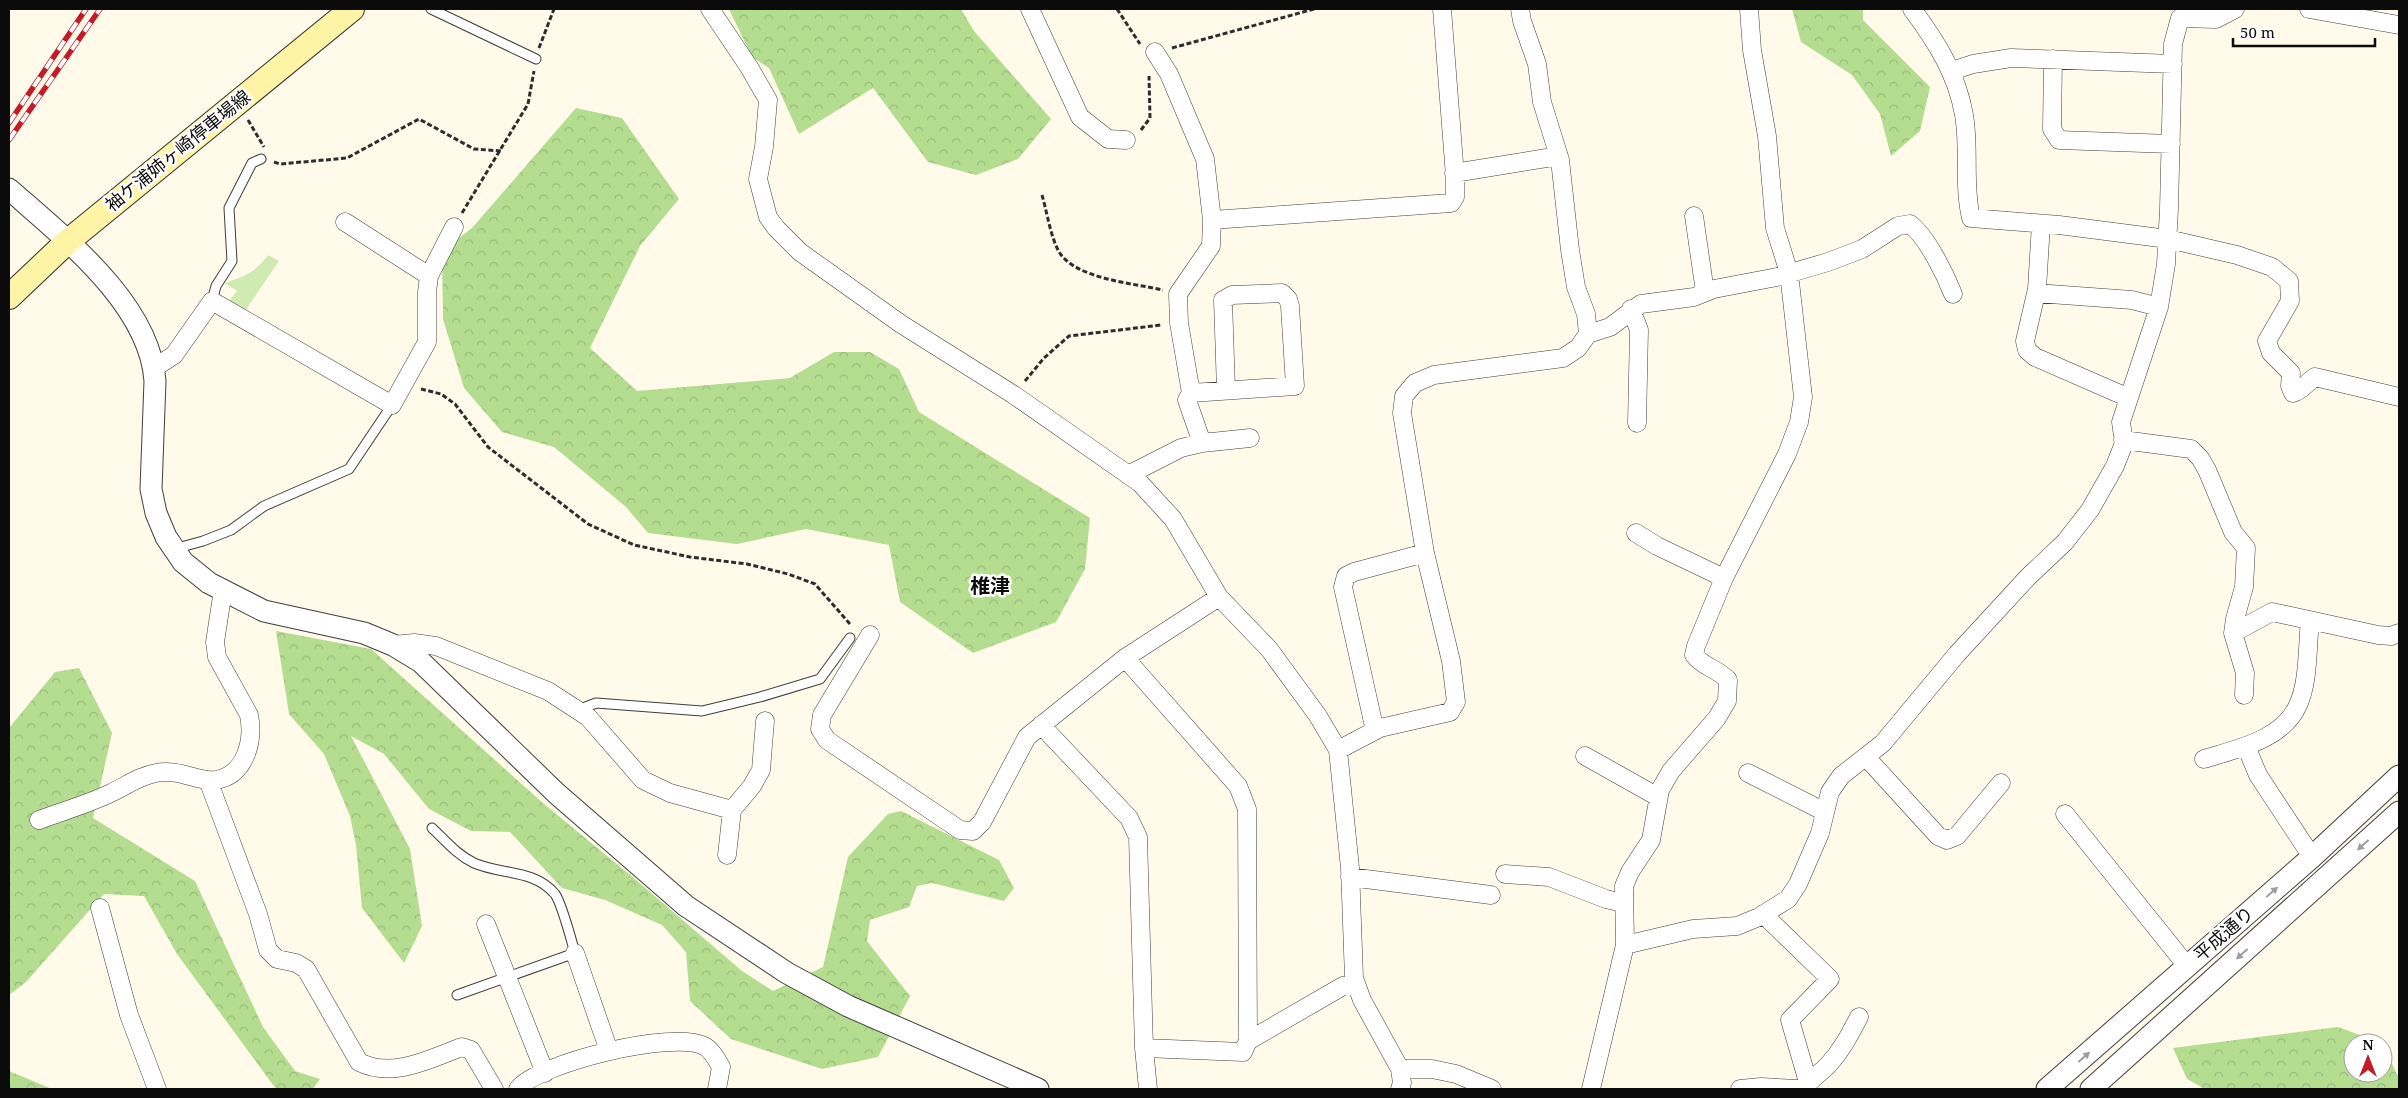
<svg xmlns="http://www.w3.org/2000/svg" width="2408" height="1098" viewBox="0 0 2408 1098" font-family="'Noto Serif','Noto Sans JP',serif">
	<defs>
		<pattern id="forest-crowns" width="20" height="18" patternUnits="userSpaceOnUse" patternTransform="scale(1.25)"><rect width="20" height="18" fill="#b4dd90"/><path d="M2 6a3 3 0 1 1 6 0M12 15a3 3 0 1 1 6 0" fill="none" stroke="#99bc7b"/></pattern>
	</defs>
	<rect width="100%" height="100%" fill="#fffaea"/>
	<!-- green -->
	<path fill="#d0ebb1" d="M268,255l11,6 -36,53 -17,-9 11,-14 -12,-8c20,-7 31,-11 43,-28z"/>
	<!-- forest -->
	<path fill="url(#forest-crowns)" d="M729,9h232l13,22 77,88 -33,40 -42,16 -48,-13 -55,-74 -74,46 -30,-66 -17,-11z
		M1792,9h71v11l67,67 -10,44 -29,25 -11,-42 -28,-39 -51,-33z
		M576,108l46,10 57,81 -39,47 -50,102 47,43 153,-13 44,-26h36l29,17 20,43 171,106 -5,51 -29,53 -83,31 -73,-51 -11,-57 -83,-16 -69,15 -89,-11 -22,-26 -72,-60 -52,-15 -38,-44 -21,-69 -1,-68 30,-23z
		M276,631l95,18 173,155 85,70 113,97 31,20 50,-24 25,-110 40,-43 13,-3 98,49 15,28 -10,13 -72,-18 -15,3 -8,21 -39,13 -3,21 43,55 -32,61 -56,12 -91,-30 -41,-38 -4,-49 -24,-27 -57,-25 -43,-12 -52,-56 -39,-1 -42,-22 -45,-55 -33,-18 59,113 12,77 -18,37 -42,-55 -6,-63 -6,-29 -26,-62 -35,-40z
		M79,668l33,65 -19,85 102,63 68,146 32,44 25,8 -7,10h-37l-99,-135 -33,-58 -40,-2 -79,89 -16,12v-267l46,-56z
		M2338,1027l43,16h-28v30h30v-29l16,35v10h-194l-18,-10 -14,-31z
		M9,1071l43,18h-43z"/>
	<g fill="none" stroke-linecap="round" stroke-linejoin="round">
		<defs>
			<path id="service" d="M431,9l105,50
				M212,301l4,-15 16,-25 -3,-53 23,-45 9,-4
				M174,549l29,-8 28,-11 33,-24 85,-37 43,-64
				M578,710l18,-7 106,8 58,-14 60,-18 30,-41
				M432,828c13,12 25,27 42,35 27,12 60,6 81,31 7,10 16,45 20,59l-118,42"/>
			<path id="minor" d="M710,9l39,58 19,33 -4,47 -6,32 10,38 8,11 24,24 101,72 113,71 126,88 33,36 46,78 50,52 49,67 20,34 12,118 4,110 8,22 38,69 2,14 -2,6
				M1030,9l50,108 28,22 18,1
				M1912,9c24,32 45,65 52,106 6,34 -1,69 7,103l88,7 109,14 69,16 35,12 17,14 1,20 -23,40 4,12 20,20 -1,13 3,7c9,-2 14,-11 22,-16l84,20
				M2309,9l90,16
				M1155,52l14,22 36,85 7,61 -1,26 -33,48 1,29 12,70
				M2053,59l-1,70 7,11 112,4
				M1952,71l21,-7 38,-6 162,6
				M1454,173l105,-17
				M1694,216l11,76
				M1212,220l239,-17 4,-6v-21l-13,-167
				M345,222l84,54
				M2041,224l-4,65 -12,52 2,9 8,7 94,41
				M2036,293l96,7 27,7
				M1631,309l8,21 -2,93
				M1588,334l22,-7 31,-23 53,-7 20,-8 63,-12 51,-15 34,-13 36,-23 12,-2c17,13 35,50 43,70
				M154,368l20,-13 38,-54 180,104 35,-63v-50l2,-16 25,-49
				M2123,440l68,9 9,9 7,12 26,62 13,16 -2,39 -9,32 -2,14 12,40 -1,22
				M1202,443l-15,-43 4,-7 104,-7 -5,-80 -2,-7 -6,-6 -50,2 -9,5 3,90
				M1128,475l53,-27 21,-5 48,-5
				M1636,533l21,13 67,32
				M2233,633l39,-21 106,23 13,1 8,-3
				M870,635l-48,80 -2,14 7,11 133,90 13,1 9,-9 45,-85 98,-79 94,-61
				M393,645l21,-2 22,3 112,45 40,26 55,63 27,13 62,17
				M1125,658l113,128 9,23 1,232 -5,11 -99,-4
				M1041,725l88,93 9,19 6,211 4,41
				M1375,731l-32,-144 3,-11 8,-4 71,-19
				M2246,746l12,29 54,82
				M1338,750l42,-22 70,-16 6,-10 -5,-41 -26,-108 -23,-140 2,-17 11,-13 19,-8 129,-17 15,-10 10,-14 -2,-20 -10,-27 -6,-37 -10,-90 -18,-58 -5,-38 -15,-43 -2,-12
				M1585,756l73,41
				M1866,757l72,79 9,4 10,-4 44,-53
				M2204,759c32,-10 79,-19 94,-54 11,-24 9,-57 12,-84
				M1748,773l77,39
				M208,780l50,134 10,36 9,9 19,4 10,6 53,93c34,17 70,-3 103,-15l9,3 23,39
				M2065,814l122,152
				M39,820c24,-9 49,-16 72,-27 15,-7 28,-17 45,-20 22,-5 45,10 60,7 30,-5 38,-40 33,-65l-32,-58 -2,-15 8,-52
				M727,855l5,-45 20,-24 9,-16 4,-49
				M1505,874l44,3 57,22 17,4
				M1350,877l141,18
				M100,908l29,107 28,74
				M1763,914l67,65 -40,41 18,62
				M486,924l59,149
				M1625,945l68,-16 44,-3 22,-9 29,-18 10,-15 22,-51 10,-41 11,-16 42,-33 74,-89 71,-77 37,-35 25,-32 25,-44 9,-23 -3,-21 38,-115 7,-43 3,-55 4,-165 7,-26 36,1 19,-10
				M575,953l34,98
				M1248,1041l95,-55 13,-2
				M1400,1069h32l24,5 36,15
				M518,1089c20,-26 155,-59 186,-43 7,3 13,14 17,21l-4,22
				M1591,1089l34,-144 -1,-59 6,-14 21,-32 9,-50 11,-19 46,-53 10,-17 1,-21c-10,-11 -25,-13 -34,-25l2,-9 28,-68 63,-124 12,-32 4,-25 -14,-124 -14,-45 -8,-92 -15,-86 -3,-41
				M1740,1089l21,-2 36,2
				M1804,1089c6,-10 17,-16 25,-25 13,-14 21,-30 30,-47"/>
			<path id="tertiary" d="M9,189c54,48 141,115 146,192l-4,108 5,24 10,24 17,25 26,21 55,28 100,22 29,12 28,17 135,131 130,113 101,67 61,33 190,83
				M2047,1089l265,-232 87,-81
				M2091,1089l308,-277"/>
			<path id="secondary" d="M9,297l58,-55 285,-233"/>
		</defs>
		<!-- service casing -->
		<use href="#service" stroke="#3e3e3e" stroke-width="11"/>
		<!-- minor casing -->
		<use href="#minor" stroke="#3e3e3e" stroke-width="19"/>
		<!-- tertiary casing -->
		<use href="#tertiary" stroke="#3e3e3e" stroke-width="23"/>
		<!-- secondary casing -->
		<use href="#secondary" stroke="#2d2d2d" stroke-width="26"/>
		<!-- path -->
		<path stroke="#2d2d2d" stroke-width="3" stroke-dasharray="5 2.5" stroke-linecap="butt" d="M1117,9l23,35
			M539,48l15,-39
			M1172,48l142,-39
			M248,120l16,27
			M1141,130l9,-12 -1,-42
			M274,162l6,2 67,-6 72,-39 55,30 27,2
			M1042,195c5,17 8,39 16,55 15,29 75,33 105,40
			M462,213l66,-109 6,-33
			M1025,381l19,-23 25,-22 92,-11
			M421,389l20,5 14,10 33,43 100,77 46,21 56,12 57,7 41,10 27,10 35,40"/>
		<!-- service -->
		<use href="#service" stroke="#fff" stroke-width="9"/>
		<!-- minor -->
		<use href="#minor" stroke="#fff" stroke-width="18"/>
		<!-- tertiary -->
		<use href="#tertiary" stroke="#fff" stroke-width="21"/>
		<!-- secondary -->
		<use href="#secondary" stroke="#fff3a5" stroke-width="24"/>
		<defs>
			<path id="rail" d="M9,123l77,-114
				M9,140l91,-131"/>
		</defs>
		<!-- rail casing -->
		<use href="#rail" stroke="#c31c27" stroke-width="5.5"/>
		<!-- rail -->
		<use href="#rail" stroke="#fff" stroke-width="4" stroke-dasharray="11" stroke-linecap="butt"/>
	</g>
	<!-- one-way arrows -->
	<defs><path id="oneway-solid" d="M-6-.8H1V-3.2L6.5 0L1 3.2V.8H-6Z" transform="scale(1.25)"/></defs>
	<g fill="#9d9d9d">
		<use href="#oneway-solid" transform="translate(2363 845) rotate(138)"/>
		<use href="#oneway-solid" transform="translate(2272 892) rotate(-41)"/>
		<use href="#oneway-solid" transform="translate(2242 954) rotate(138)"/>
		<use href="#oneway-solid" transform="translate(2084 1057) rotate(-41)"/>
	</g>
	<g text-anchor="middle" stroke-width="5" stroke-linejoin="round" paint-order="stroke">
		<!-- street labels -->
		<g font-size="18" fill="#0b0b0b" stroke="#fff">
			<text transform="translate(178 151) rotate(-39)" y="6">袖ケ浦姉ヶ崎停車場線</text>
			<text transform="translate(2224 934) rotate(-41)" y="6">平成通り</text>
		</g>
		<!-- quarter labels -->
		<g font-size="20" font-weight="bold" fill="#0b0b0b" stroke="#fff">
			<text x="990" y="593">椎津</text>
		</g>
	</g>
	<!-- border -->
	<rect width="2408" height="1098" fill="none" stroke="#0b0b0b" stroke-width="20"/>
	<!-- north arrow -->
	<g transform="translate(2368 1058)"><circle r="24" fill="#ffffff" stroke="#9d9d9d"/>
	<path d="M0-4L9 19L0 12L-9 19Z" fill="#c31c27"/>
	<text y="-8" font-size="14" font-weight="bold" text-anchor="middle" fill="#0b0b0b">N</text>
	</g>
	<!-- scale -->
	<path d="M2233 38v8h142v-8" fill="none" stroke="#0b0b0b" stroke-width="2.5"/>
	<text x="2240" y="38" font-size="15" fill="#0b0b0b" stroke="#ffffff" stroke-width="4" paint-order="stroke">50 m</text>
</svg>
